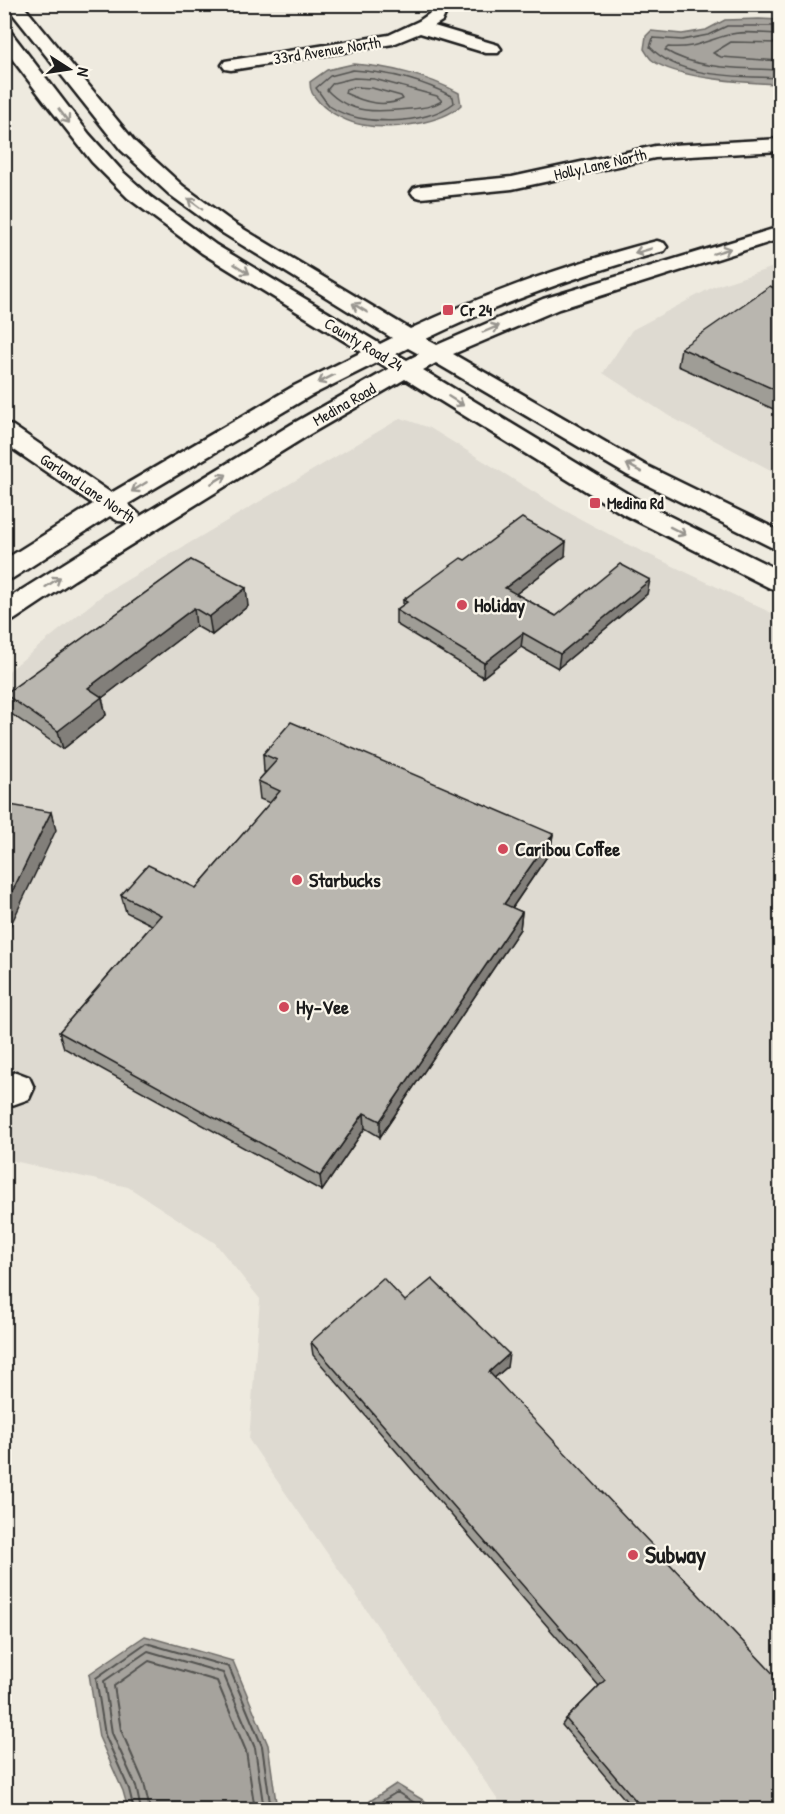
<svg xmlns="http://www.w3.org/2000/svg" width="785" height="1814" viewBox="0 0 785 1814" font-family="'Patrick Hand',sans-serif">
	<rect width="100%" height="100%" fill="#eeeadf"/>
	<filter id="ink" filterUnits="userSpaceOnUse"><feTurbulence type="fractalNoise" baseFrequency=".0167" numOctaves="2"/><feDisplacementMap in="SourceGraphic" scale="12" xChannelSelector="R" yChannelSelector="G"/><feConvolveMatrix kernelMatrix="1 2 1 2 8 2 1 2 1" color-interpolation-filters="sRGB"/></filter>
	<g filter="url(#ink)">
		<!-- built -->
		<path fill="#dedad1" d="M780,265v210l-111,-59 -66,-43 29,-43 81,-43z
			M401,418l29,10 130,80 69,37 151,72v1192h-276l-255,-369 11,-141 -45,-56 -87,-56 -123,-28v-485l100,-81z"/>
		<!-- water -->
		<path fill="#a6a39d" stroke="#6f6d69" stroke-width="1.5" d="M759,19l21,1v64c-30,-1 -104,-5 -128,-24 -3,-2 -6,-8 -8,-11l2,-13 5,-5 31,3 24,-4 19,-10z
			M353,64c35,2 75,12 106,29l2,12c-19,19 -72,25 -98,20 -14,-2 -34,-12 -44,-23 -6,-7 -9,-10 -9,-20l17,-12z
			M145,1636l88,25 35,84 9,64h-149l-5,-18 -24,-54 -10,-63z
			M396,1784l42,25h-71l3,-8z"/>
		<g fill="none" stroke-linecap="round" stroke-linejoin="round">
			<!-- shore-far1 -->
			<path stroke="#535250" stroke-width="1.5" d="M780,26h-53l-19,9 -26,5 -29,-2 -3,9c30,32 89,29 130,31
				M780,34c-16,0 -37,-4 -52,1 -24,6 -32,14 -60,12l-3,3c31,20 79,18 115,20
				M780,43l-49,-1 -18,11 8,4 59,4
				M353,70c35,2 69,10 100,27l1,6c-28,22 -94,24 -123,4 -6,-5 -10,-13 -15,-19l14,-12z
				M354,78l20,1 63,17 5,5c-10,6 -20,7 -32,8 -31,3 -60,6 -83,-19l6,-7z
				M355,87l17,1 29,8 2,3c-20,9 -39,3 -58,-6l1,-4z"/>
			<!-- shore -->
			<path stroke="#535250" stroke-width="2" d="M134,1810l-5,-21 -24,-54 -9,-57 50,-35 83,24 33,79 9,64
				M141,1810l-5,-24 -24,-53 -8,-52 44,-30 75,22 32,75 9,62
				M150,1810l-6,-27 -23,-53 -7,-44 35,-25 68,20 29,70 9,59
				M373,1810l3,-5 21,-13 29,18"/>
			<defs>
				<path id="minor" d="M5,4h17l113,138 48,44 52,38 175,105c75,-35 166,-68 247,-88l7,2 3,4 -3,4c-81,23 -162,51 -238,88l11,6 106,-46 237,-72v12l-221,70 -106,45 192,111 135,66v18l-9,-2 -144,-72 -191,-112 -13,7 218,132 139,69v20l-10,-3 -147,-74 -218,-135 -95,55 -236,146 -60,40 -10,3v-22l126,-79 -12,-1 -8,-5 -97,62 -9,2v-20l89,-56 -89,-61v-19l9,2 98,67 183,-107 68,-34 -160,-99 -74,-55 -36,-36 -48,-61 -40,-53v-18l6,1 79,103 34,38 28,25 65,48 164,99 12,-6 -171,-106 -52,-38 -48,-44zM408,348l11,6 -12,6 -11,-6zM378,362l11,7 -97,55 -153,93 1,-2 -12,-11 182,-108z
					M434,4h16l-8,17 -8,5 64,19 3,4 -3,4h-12l-66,-20 -27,11 -162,26 -6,-1 -3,-4 3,-4 6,-1 158,-25 30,-14 10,-7z
					M780,139v12l-125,7 -143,31 -91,9 -7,-2 -3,-4 3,-4 7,-2 91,-9 143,-31z
					M16,1072l13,5 5,11 -5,11 -25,9v-32z"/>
			</defs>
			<!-- minor casing -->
			<use href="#minor" stroke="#1c1c1c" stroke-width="5"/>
			<!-- minor -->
			<use href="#minor" fill="#fbf7ec" fill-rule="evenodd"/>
		</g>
		<!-- wall -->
		<path fill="#9f9d96" stroke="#1c1c1c" stroke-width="1.5" d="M780,291v121l-102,-46 3,-18z
			M565,556l-49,38 40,22 91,-22 -89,74 -37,-21 -38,30 -87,-53v-14l7,-5v-5l62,-40z
			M191,560l57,46 -36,29 -16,-9 -94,72 4,17 -43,34 -53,-36 -5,-19z
			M263,754l290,80 -3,18 -38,56 10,4 -2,17 -140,208 -15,-9 -43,63 -258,-143 -5,-16 93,-107 -26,-13 -5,-17 75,-7 74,-85 -10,-4 -2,-18 8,-9h-2z
			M405,1301l102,66 -13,11 274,431h-135l-71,-84 4,-6 33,-33 -286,-331 -2,-13z"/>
		<!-- shaded-wall -->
		<path fill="#827f7a" stroke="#1c1c1c" stroke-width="1.5" d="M566,542l-1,14 -61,47 1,-15z
			M650,580l-3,14 -89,74 2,-14z
			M246,588l2,18 -36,29 -3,-18z
			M194,608l2,18 -94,72 4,17 -43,34 -5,-18 30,-43z
			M523,633l-2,14 -38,30 1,-14z
			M51,812l5,18 -51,107 -1,-29z
			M553,834l-3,18 -47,69 1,-17z
			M522,912l-2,17 -140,208v-16z
			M364,1113l1,15 -43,63 -2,-15z
			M509,1354l-2,13 -20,17 2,-12z"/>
		<!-- building -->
		<path fill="#b9b6af" stroke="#1c1c1c" stroke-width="1.5" d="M770,286l10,5v101l-99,-44z
			M522,518l44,24 -61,46 51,28 64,-52 30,16 -90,74 -37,-21 -39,30 -88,-53 11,-8 -4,-2 58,-42 4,2z
			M191,560l55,28 -37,29 -15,-9 -106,80 14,9 -44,34 -53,-37z
			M291,722l262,112 -49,70 18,8 -142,209 -16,-8 -44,63 -261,-144 102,-117 -40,-20 27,-30 48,23 84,-97 -22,-10 19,-21 -14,-6z
			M4,804l47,8 -47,96z
			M383,1278l22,23 27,-22 77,75 -20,18 291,309v113l-12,15h-125l-77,-90 39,-39 -294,-338z"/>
		<!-- one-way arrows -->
		<defs><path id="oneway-shaft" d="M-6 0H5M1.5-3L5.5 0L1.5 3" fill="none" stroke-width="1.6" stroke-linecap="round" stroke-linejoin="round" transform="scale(1.5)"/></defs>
		<g stroke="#97948e">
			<use href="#oneway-shaft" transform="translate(64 116) rotate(53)"/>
			<use href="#oneway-shaft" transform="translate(195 204) rotate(-143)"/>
			<use href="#oneway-shaft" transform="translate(643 251) rotate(164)"/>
			<use href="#oneway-shaft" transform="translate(722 251) rotate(-17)"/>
			<use href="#oneway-shaft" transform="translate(242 269) rotate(32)"/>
			<use href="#oneway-shaft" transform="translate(360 308) rotate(-149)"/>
			<use href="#oneway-shaft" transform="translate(491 329) rotate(-23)"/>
			<use href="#oneway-shaft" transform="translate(326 379) rotate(153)"/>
			<use href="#oneway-shaft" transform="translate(456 401) rotate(32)"/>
			<use href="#oneway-shaft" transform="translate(634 468) rotate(-151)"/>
			<use href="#oneway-shaft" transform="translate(219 479) rotate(-31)"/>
			<use href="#oneway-shaft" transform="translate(139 487) rotate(148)"/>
			<use href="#oneway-shaft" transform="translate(678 531) rotate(27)"/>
			<use href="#oneway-shaft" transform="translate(53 582) rotate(-34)"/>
		</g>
	</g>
	<!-- markers -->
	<g fill="#d1495b" stroke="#fbf7ec" stroke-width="2">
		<rect x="442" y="304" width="12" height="12" rx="3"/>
		<rect x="589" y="497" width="12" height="12" rx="3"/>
		<circle cx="462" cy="605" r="6"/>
		<circle cx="503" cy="849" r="6"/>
		<circle cx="297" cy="880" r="6"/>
		<circle cx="284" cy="1007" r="6"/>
		<circle cx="633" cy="1555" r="6"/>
	</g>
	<g text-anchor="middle" stroke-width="4.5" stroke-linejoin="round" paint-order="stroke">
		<!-- far-street labels -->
		<g font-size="16" fill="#1c1c1c" stroke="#fbf7ec">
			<text transform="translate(327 50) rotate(-9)" y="6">33rd Avenue North</text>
			<text transform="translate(600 164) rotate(-13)" y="6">Holly Lane North</text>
			<text transform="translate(364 344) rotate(31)" y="6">County Road 24</text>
			<text transform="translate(344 404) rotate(-30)" y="6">Medina Road</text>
			<text transform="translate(88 488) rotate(34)" y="6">Garland Lane North</text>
		</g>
		<!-- far-poi labels -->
		<g font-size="16" font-weight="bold" fill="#1c1c1c" stroke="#fbf7ec" text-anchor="start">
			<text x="460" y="316">Cr 24</text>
			<text x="607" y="509">Medina Rd</text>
		</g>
		<!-- poi labels -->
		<g font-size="20" font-weight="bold" fill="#1c1c1c" stroke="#fbf7ec" text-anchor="start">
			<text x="474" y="612">Holiday</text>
			<text x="515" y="856">Caribou Coffee</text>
			<text x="309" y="887">Starbucks</text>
			<text x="296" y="1014">Hy-Vee</text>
		</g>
		<!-- near-poi labels -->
		<g font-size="24" font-weight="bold" fill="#1c1c1c" stroke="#fbf7ec" text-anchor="start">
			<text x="645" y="1563">Subway</text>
		</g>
	</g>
	<!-- margin -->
	<rect width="785" height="1814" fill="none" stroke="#fbf7ec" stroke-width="24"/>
	<rect x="12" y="12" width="761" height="1790" fill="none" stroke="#1c1c1c" stroke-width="2" filter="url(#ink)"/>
	<!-- north arrow -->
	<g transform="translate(69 69) rotate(102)" stroke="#fbf7ec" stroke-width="4.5" paint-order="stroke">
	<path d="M0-4.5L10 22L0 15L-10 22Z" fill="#1c1c1c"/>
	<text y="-9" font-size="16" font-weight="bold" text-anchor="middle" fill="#1c1c1c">N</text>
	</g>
</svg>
